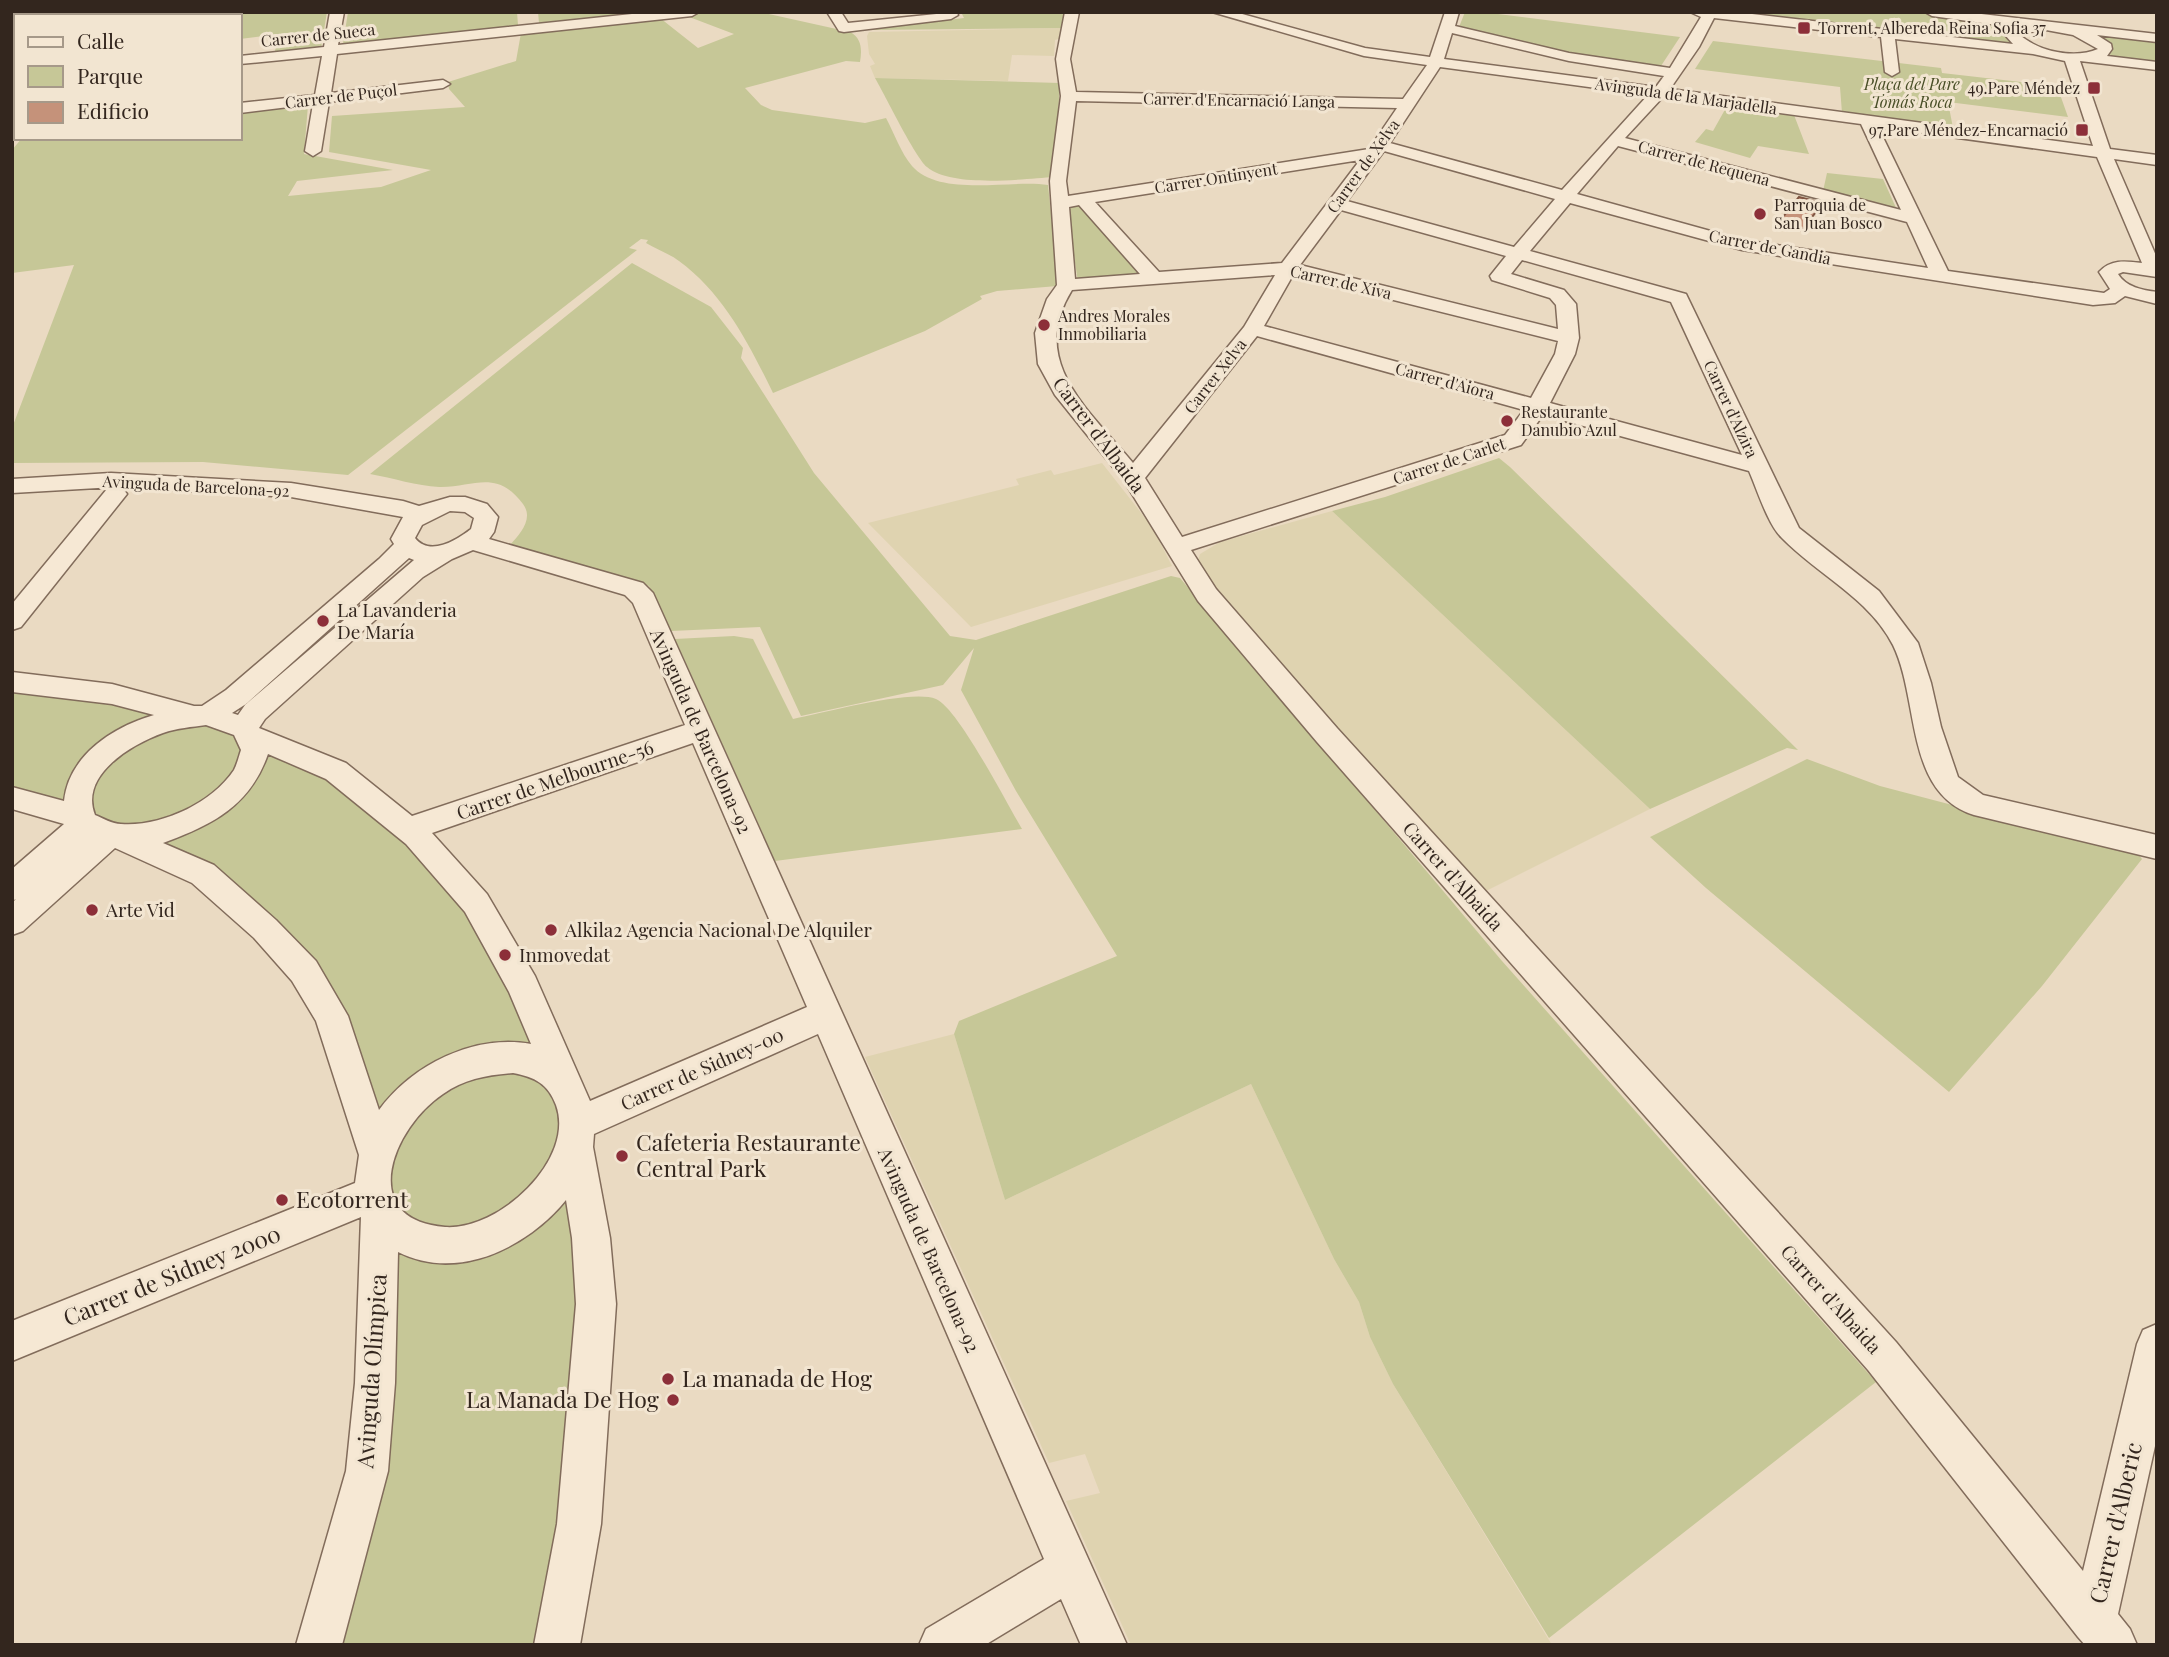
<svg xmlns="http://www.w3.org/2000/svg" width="2169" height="1657" viewBox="0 0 2169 1657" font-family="'Playfair Display',serif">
	<rect width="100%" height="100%" fill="#eadac2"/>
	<!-- farmland -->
	<path fill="#dfd3b0" d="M1066,28l-7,11 -4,1 -1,16 -42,-1 -4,26 -133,-3 -5,-12 5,-2 -6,-10 -2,-18 2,-4z
		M1102,463l51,65 19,38 -201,61 -103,-104 151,-38 -3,-6 35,-9 3,5z
		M1332,511l318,298 -174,87 -102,-116 -177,-216 3,-10 20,-12z
		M954,1034l51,166 246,-116 83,175 25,43 11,35 23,47 159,261h-421l-65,-144 34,-8 -15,-39 -36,9 -184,-406z"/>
	<!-- green -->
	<path fill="#c6c797" d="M12,12h164l-9,4h-151v74l-4,1z
		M219,12h108l-6,36 -47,7 5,-21 -39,5v-23h-29z
		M348,12h169l1,13 -9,4 -157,17 -9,-2z
		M538,12h111l-105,13 -5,-2z
		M713,12h47l90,20c12,6 12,18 10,30l-14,-1 -101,27 16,17 11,5 93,13 21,-5c8,15 15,35 26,48 28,32 100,13 136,19l10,94 -1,7 -60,5 -17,5 2,3 -57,32 -152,62c-24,-49 -49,-99 -94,-132 -9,-7 -23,-12 -33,-18l2,-3 -7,-1 -12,9 8,2 -289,225 -145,-13 -191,1v-35l62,-163 -62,8v-123l10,-12h218v-25l68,-8 -4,49 89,16 -96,11 -9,15 93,-9 50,-17 -102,-18 3,-36 133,-9 -16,-18 -1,-7 68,-21 5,-28 139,-15 38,30 36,-14 -50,-19z
		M961,12h106l-1,16 -199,2 97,-12z
		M1465,12h17l198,25 -21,32 -77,-13 -123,-29z
		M1703,12h232l82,10 -10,7 1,8 19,15z
		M2077,28l80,10v28l-67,-7 18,-6z
		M1713,41l228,27 1,5 115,13 11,31 -120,-15 5,26 -111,-15 -2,-26 -145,-18z
		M875,78l185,5 -6,94c-31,2 -102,11 -127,-10 -12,-10 -42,-72 -52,-89z
		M1727,106l67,9 15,39 -51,-8 -8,12 -55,-16 11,-13 7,2z
		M1827,173l56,6 14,31 -74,-19z
		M1079,202l62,75 -63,5 -12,-79z
		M632,263l79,44 32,41 -2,10 73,115 136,163 26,4 195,-64 9,2 322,383 374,421 -327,256 -156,-254 -23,-47 -11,-35 -25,-43 -83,-175 -246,116 -51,-166 5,-13 158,-65 -101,-165 -55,-101 13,-42 -31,37 -142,31 -41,-89 -89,4 -22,-45 -139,-41c10,-11 24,-26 13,-41 -27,-36 -50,-16 -84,-17 -22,-1 -46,-9 -69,-13z
		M1499,458l11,9 288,283 -11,-2 -137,61 -318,-298 53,-14z
		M734,636l19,3 40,80c31,-6 118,-30 143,-20 22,9 71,105 86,130l-247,32 -100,-222z
		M12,683l181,33 59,20 84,35 140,132 86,175 34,226 -39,341h-242l27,-83 38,-346 -49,-200 -128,-142 -191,-69z
		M1807,759l73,27 258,68 4,5 -100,127 -93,106 -243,-204 -56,-51z"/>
	<!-- building -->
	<path fill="#c5927a" stroke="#7f5542" stroke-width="2" d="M1799,197l24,6 -22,28 -26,-4z"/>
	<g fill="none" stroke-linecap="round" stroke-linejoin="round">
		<defs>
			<path id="minor" d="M193,12h19l-4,4h-19z
				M330,12h14l-6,33 313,-33h48l-7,4 -355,38 -6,39 112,-13 7,4 -7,4 -114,14 -8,49 -8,5 -8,-5 8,-47 -73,9v-10l75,-8 7,-39 -82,8v-8l84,-9z
				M827,12h14l7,11 108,-11 2,3 -7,4 -107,13 -5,-1z
				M1065,12h14l-9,47 6,33 327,7 24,-34 -63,-9 -152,-44h23l130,36 65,9 15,-45h14l-4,14 114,27 101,15 31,-51 -11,-5h45l278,32 -8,-9 6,-8 -79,-11 -7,-4h39l193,22v8l-60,-7 14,9 1,5 -5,7 50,6v8l-77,-9 30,88 47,6v10l-43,-6 43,99v19l-34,-5 -5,2c8,13 24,16 39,18v12l-32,-8 -10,7 -22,2 -351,-55 -172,-47 -40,48 156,43 113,234 80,63 39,52 13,40 10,44 17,50 25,18 174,40v24l-183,-44c-70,-22 -54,-115 -81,-170 -24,-47 -75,-70 -111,-107 -14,-13 -25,-49 -33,-67l-206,-56 -22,30 -330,105 25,39 121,139 559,614 187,229 54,-227 6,-14 14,-6v113l-39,177 12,15 7,16h-52l-7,-8 -210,-267 -551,-628 -119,-141 -74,-120 -69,-86 -17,-31 -3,-31 12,-34 10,-14 -7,-104 11,-85 -5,-37zM1714,18l167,19 4,35 7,4 7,-4 -4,-33 138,15 32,7 28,85 -423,-57 29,-42zM2046,30l27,5 25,14c-23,10 -60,3 -79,-15zM1452,33l117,28 95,15 -8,11 -212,-28zM1440,67l208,28 -86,95 -172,-47zM1663,97l198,27 40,86 -276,-72zM1076,101l321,7 -28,41 -301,47 -2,-15zM1878,127l219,30 45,106c-17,-2 -31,-4 -43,9l11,17 -6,4 -156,-22zM1618,146l289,76 21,46 -185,-28 -166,-46zM1384,151l171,48 -41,48 -167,-46zM1360,160l-78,103 -123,9 -64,-70zM1079,205l61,69 -65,5 -6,-72zM1341,210l165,46 -16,20 2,4 58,18 6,7 2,24 -258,-64zM1522,260l149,42 71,153 -192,-52 25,-49 4,-16 -3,-34 -12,-14 -53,-16zM1275,275l-31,52 -111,136c-43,-52 -106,-101 -61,-173zM1293,275l265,66 -3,13 -24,44 -267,-72zM1257,336l267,74 -19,25 -323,102 -37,-59z
				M16,120v13l-4,1v-13z
				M111,473l180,10 112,18 16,5 31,-9h15l22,7 11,13 -4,15 -5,7 154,44 10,10 474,1052h-46l-20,-46 -76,46h-66l7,-16 118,-70 -226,-525 -224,100 -1,13 17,91 6,66 -15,220 -21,121h-46l23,-121 19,-220 -4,-66 -6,-38c-39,48 -109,82 -168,52l-3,131 -7,88 -46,174h-46l50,-174 9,-88 6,-166 -349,144v-40l343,-138 4,-28 -43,-134 -24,-40 -38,-43 -62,-55 -77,-35 -92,83 -11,4v-32l4,-4 -4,2v-32l52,-45 -52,-15v-22l52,14c5,-46 49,-74 90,-86l-42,-11 -100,-12v-20l100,12 82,22h8l24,-16 153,-131 15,-15 -3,-5 12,-22 -112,-20 -175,-10 7,2 4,5 -4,5 -102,128 -9,3v-26l95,-115 8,-2 -103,6v-14zM450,511l15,1 9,6 -3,11c-14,11 -41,28 -56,9l7,-13zM473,550l152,45 8,8 52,122 -273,91 -66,-53 -87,-35 6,-9 158,-142 29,-18zM409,558l5,2 -169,145 -7,10 -6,-2 14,-9zM206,725l28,10 7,15c-2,6 -4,14 -7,20 -23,34 -74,57 -113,54 -9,0 -18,-6 -26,-9 -16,-40 37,-71 68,-82 14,-5 29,-6 43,-8zM693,743l114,264 -217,94 -55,-125 -48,-82 -55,-61zM268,754l58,25 80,65 59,68 44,80 22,52c-57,-10 -118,20 -152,66l-31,-94 -32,-55 -40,-41 -62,-55 -51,-22c49,-18 87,-37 105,-89zM513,1073c22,4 35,11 43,32 20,55 -58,126 -111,122 -89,-7 -53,-99 -2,-133 21,-15 44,-19 70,-21z"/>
		</defs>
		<!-- minor casing -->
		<use href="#minor" stroke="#826c5b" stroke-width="3"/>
		<!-- minor -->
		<use href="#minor" fill="#f6e8d4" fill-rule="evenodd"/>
	</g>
	<!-- markers -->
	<g fill="#8c2f39" stroke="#f2e5d1" stroke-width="2.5">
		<rect x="1797" y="21" width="14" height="14" rx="3.5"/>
		<rect x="2087" y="81" width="14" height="14" rx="3.5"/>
		<rect x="2075" y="123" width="14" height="14" rx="3.5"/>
		<circle cx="1760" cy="214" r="7"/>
		<circle cx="1044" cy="325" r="7"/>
		<circle cx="1507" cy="421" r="7"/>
		<circle cx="323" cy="621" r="7"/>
		<circle cx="92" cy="910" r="7"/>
		<circle cx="551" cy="930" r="7"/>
		<circle cx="505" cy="955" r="7"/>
		<circle cx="622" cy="1156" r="7"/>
		<circle cx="282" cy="1200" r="7"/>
		<circle cx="668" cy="1379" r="7"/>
		<circle cx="673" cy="1400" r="7"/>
	</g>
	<g text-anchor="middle" stroke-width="6" stroke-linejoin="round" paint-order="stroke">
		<!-- far-poi labels -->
		<g font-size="16" fill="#33261e" stroke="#f2e5d1" text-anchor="start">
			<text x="1818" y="34">Torrent, Albereda Reina Sofia 37</text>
			<text x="2080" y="94" text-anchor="end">49.Pare Méndez</text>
			<text x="2068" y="136" text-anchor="end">97.Pare Méndez-Encarnació</text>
			<text x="1774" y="211">Parroquia de<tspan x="1774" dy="18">San Juan Bosco</tspan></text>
			<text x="1058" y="322">Andres Morales<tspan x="1058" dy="18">Inmobiliaria</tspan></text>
			<text x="1521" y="418">Restaurante<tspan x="1521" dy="18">Danubio Azul</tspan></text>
		</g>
		<!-- far-street labels -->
		<g font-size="16" fill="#33261e" stroke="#f2e5d1">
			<text transform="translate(318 35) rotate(-6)" y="6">Carrer de Sueca</text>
			<text transform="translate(341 96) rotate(-7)" y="6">Carrer de Puçol</text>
			<text transform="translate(1686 96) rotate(8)" y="6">Avinguda de la Marjadella</text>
			<text transform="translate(1239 100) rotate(1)" y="6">Carrer d'Encarnació Langa</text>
			<text transform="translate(1704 163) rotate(15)" y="6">Carrer de Requena</text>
			<text transform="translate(1363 166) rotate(-54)" y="6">Carrer de Xelva</text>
			<text transform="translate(1216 178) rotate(-9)" y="6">Carrer Ontinyent</text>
			<text transform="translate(1770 247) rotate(11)" y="6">Carrer de Gandia</text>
			<text transform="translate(1341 282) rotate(13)" y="6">Carrer de Xiva</text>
			<text transform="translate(1215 376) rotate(-52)" y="6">Carrer Xelva</text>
			<text transform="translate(1445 381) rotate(15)" y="6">Carrer d'Aiora</text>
			<text transform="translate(1731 409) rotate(65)" y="6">Carrer d'Alzira</text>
			<text transform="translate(1449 461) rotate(-18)" y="6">Carrer de Carlet</text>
			<text transform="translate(196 486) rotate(3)" y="6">Avinguda de Barcelona-92</text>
		</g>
		<!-- far-park labels -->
		<g font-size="16" font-style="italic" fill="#484e26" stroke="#f2e5d1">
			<text x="1912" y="90">Plaça del Pare<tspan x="1912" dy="18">Tomás Roca</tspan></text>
		</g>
		<!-- street labels -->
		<g font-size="19" fill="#33261e" stroke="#f2e5d1">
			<text transform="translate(1099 435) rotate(53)" y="7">Carrer d'Albaida</text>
			<text transform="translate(701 731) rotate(66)" y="7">Avinguda de Barcelona-92</text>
			<text transform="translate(555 780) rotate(-19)" y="7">Carrer de Melbourne-56</text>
			<text transform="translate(1453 876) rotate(48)" y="7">Carrer d'Albaida</text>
			<text transform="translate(702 1069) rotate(-24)" y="7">Carrer de Sidney-00</text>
			<text transform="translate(929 1250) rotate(66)" y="7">Avinguda de Barcelona-92</text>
			<text transform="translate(1831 1299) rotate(48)" y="7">Carrer d'Albaida</text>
		</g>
		<!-- poi labels -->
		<g font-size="19" fill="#33261e" stroke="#f2e5d1" text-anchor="start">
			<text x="337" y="617">La Lavanderia<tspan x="337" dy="22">De María</tspan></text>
			<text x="106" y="917">Arte Vid</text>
			<text x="565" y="937">Alkila2 Agencia Nacional De Alquiler</text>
			<text x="519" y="962">Inmovedat</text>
		</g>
		<!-- near-poi labels -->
		<g font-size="23" fill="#33261e" stroke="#f2e5d1" text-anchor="start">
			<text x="636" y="1151">Cafeteria Restaurante<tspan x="636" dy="26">Central Park</tspan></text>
			<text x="296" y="1208">Ecotorrent</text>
			<text x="682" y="1387">La manada de Hog</text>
			<text x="659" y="1408" text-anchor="end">La Manada De Hog</text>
		</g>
		<!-- near-street labels -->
		<g font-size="23" fill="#33261e" stroke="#f2e5d1">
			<text transform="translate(172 1276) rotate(-22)" y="8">Carrer de Sidney 2000</text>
			<text transform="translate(372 1371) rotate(-86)" y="8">Avinguda Olímpica</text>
			<text transform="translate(2116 1523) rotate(-77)" y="8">Carrer d'Alberic</text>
		</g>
	</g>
	<!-- border -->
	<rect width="2169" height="1657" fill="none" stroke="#33261e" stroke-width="28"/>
	<!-- legend -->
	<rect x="14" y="14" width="228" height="126" fill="#f2e5d1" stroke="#a69989" stroke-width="2"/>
	<rect x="28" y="37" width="35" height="10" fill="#f6e8d4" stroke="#a69989" stroke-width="2"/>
	<text x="77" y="49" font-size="21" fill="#33261e">Calle</text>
	<rect x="28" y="66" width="35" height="21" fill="#c6c797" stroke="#a69989" stroke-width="2"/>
	<text x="77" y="84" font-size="21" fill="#33261e">Parque</text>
	<rect x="28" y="102" width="35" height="21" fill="#c5927a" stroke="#a69989" stroke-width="2"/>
	<text x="77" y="119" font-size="21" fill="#33261e">Edificio</text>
</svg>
